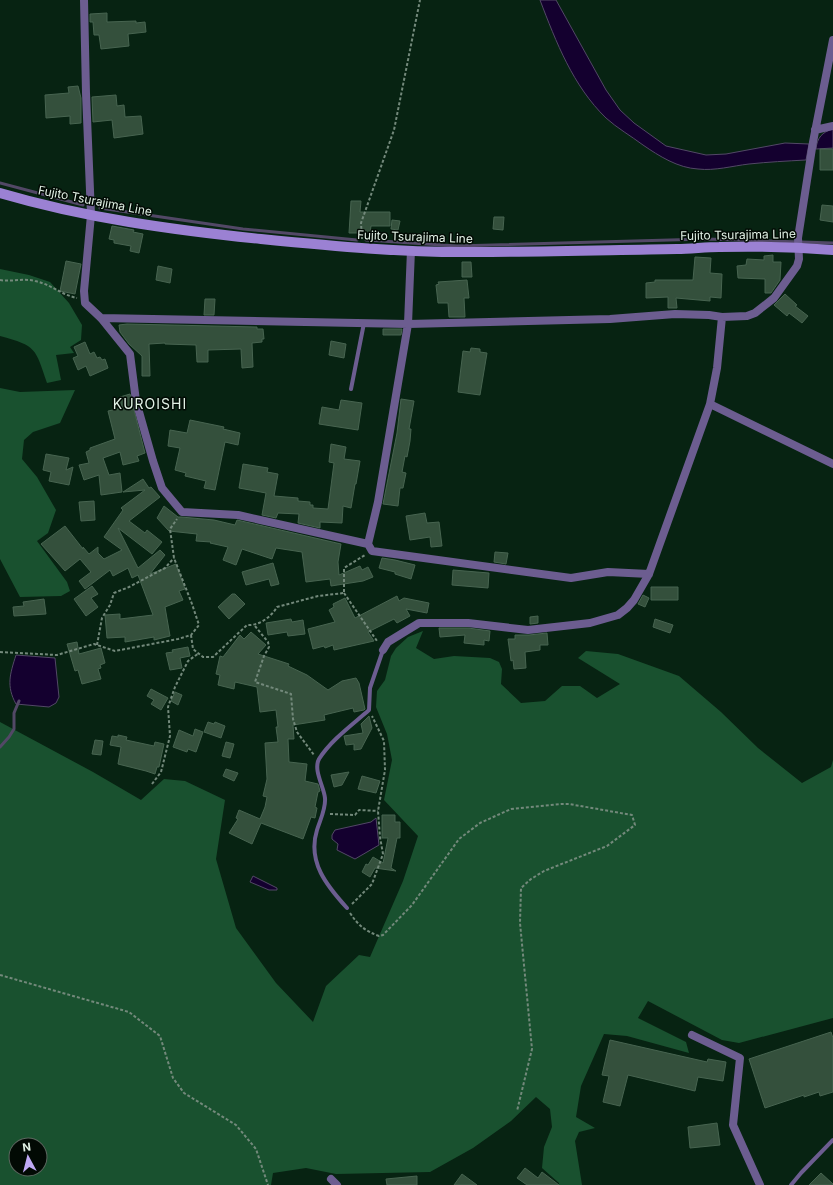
<svg xmlns="http://www.w3.org/2000/svg" width="833" height="1185" viewBox="0 0 833 1185" font-family="Inter,sans-serif">
	<rect width="100%" height="100%" fill="#072312"/>
	<!-- green -->
	<path fill="#19512f" fill-rule="evenodd" d="M0,269l29,6 21,7 19,21 13,22 -1,15 -11,7 4,6 -18,2 5,25 -14,3c-12,-35 -10,-37 -47,-47z
		M0,388l20,4 55,-2 -15,33 -27,9 -9,8 -2,19 15,18 19,33 -8,23 -11,8 30,41 3,9 -9,5 -41,1 -20,-38z
		M423,631l-7,17 18,11 20,-3 36,2 9,4 3,7 -1,15 20,19 24,-2 17,-15h18l17,12 23,-14 -42,-26 8,-7 32,3 61,22 42,36 37,36 44,35 29,-16 2,-7v258l-94,25 -17,-3 -74,-39 -10,17 48,24 3,11 -62,-17 -23,-2 -23,52 -5,31 19,11 -16,4 -4,9 7,44h-23v-2l-17,-15 2,-21 8,-20 -2,-18 -14,-12 -25,24 -38,27 -43,24 -94,2 -30,-6 -33,5 -2,12h-271v-463l93,50 48,28 23,-21 21,2 40,19 -9,59 20,69 40,55 37,39 13,-36 33,-31 11,2 33,-76 15,-45 -34,-36 8,-40 -5,-26 -11,-27 1,-16 8,-11 6,-24 5,-8 12,-11zM16,1145h24v24h-24z"/>
	<!-- water -->
	<path fill="#14002f" stroke="#524866" d="M540,0h16l50,90 14,20 14,13 32,23 40,9 20,-1 59,-11 24,1 -3,16c-19,1 -38,2 -57,4 -17,2 -34,7 -51,5 -20,-1 -39,-13 -55,-24 -12,-9 -26,-17 -37,-27 -33,-32 -50,-76 -66,-118z
		M833,129v19l-17,1c1,-11 6,-17 17,-20z
		M16,655l39,3 4,39 -3,6 -7,4 -33,-3c-10,-18 -6,-30 0,-49z
		M376,818l3,27 -24,14 -18,-9 1,-6 -6,-5v-4l3,-5 36,-8z
		M253,876l24,12v2h-8l-19,-8z"/>
	<g fill="none" stroke-linecap="round" stroke-linejoin="round">
		<!-- stream -->
		<path stroke="#524866" stroke-width="3" d="M0,183l83,22
			M100,208l143,21 114,11
			M366,240l91,6 249,-7 127,4
			M0,747l9,-10 5,-8v-16l5,-12"/>
	</g>
	<!-- building -->
	<path fill="#34503c" stroke="#476450" d="M107,13v9l29,-1v2l9,-1 1,10 -18,2 1,12 -28,3 -2,-14h-5l-1,-13h-3v-8z
		M78,86l3,12v25l-11,1v-8l-24,2 -1,-23 24,-2 -1,-6z
		M116,95l1,11 7,-1 1,12 16,-1 2,18 -29,4 -2,-18 -19,2 -1,-25z
		M820,149h13v21h-13z
		M351,201h10l-1,11h30v14h-19l-1,7h-21z
		M822,205l11,1v16l-13,-2z
		M494,217h10l-1,13 -10,-1z
		M392,220l8,1 -2,9 -7,-1z
		M112,226l22,4 -1,2 10,2 -4,19 -9,-2 1,-5 -17,-3v-3l-5,-1z
		M773,255v7h8l-1,18 -9,13h-6v-14l-27,-1 -1,-12 9,-1 1,-6 17,1v-4z
		M695,257l16,1 -1,15 12,1 -1,24 -11,-1v4l-34,-3 1,10h-9v-11l-22,1v-15l9,-1v-2h38z
		M66,261l15,3 -6,30 -15,-3z
		M462,262h9l1,15h-10z
		M158,266l14,3 -2,14 -14,-3z
		M467,280l2,18h-5l1,19h-16l-1,-14h-10l-2,-18 3,-1 -1,-2z
		M785,294l12,11 -2,1 13,10 -6,7 -13,-10 -2,3 -13,-11z
		M205,299h10l-1,16h-10z
		M127,324l130,3v2h6l1,10h-2v3l-10,1 1,24 -11,1 -1,-19 -33,1v12h-11l-1,-17 -31,-1v-1l-16,1 1,32h-8v-20l-13,-12 -9,-12 -1,-7z
		M383,329h19l-1,6h-18z
		M331,341l15,3 -2,14 -15,-3z
		M85,342l5,12 4,-2 3,6 3,-1 2,3 3,-1 3,9 -18,8 -4,-10 -8,4 -5,-12 5,-2 -4,-9z
		M471,348l9,1v3l7,1 -7,42 -22,-3 5,-41 7,1z
		M130,394l15,59 -8,3 2,5 -16,4 -3,-13 -17,6 6,17 11,-2 2,19 -21,3 -2,-20 -15,5 -5,-15 10,-2 -3,-11 4,-2v-2l25,-9 -7,-28 14,-3 -2,-11z
		M401,399l13,2 -5,28h2l-1,12 -3,16 -2,-1 -3,16 4,1 -3,15h-3l-2,18 -15,-2 14,-71z
		M341,400l21,3 -4,27 -39,-6 3,-17 17,3z
		M190,420l34,7 -1,2 17,4 -2,12 -13,-3 -10,48 -11,-2 2,-7 -21,-5 1,-3 -11,-3 5,-22 -12,-2 2,-16 17,3z
		M331,444l15,3 -2,12 16,2 -4,23h-1l-4,24 -8,-2 -1,17 -22,-1v6l-22,-5 1,-9 -21,-1 -2,5 -14,-3 4,-22 -27,-5 4,-24 25,4 -1,4 11,2 -4,22 24,2v3l12,1v3h3v3l15,1 6,-46 -5,-1z
		M46,454l23,4 -3,12 7,-3 -4,18 -20,-4 2,-9 -8,-2z
		M143,479l6,9 2,-1 9,10 -31,24 16,12 2,-3 15,12 -10,12 -34,-26 20,40 22,-18 5,5 -15,19 26,-10 9,25 -6,2 4,9 -18,7 5,29 -16,4v-3l-29,5v-5l-18,1 -2,-23 15,-1v5l33,-4 -15,-40 -6,3 -4,-10 -15,8 -3,-6 -25,19 -6,-8 12,-9 -11,-13 -15,12 -24,-27 24,-18 18,23v-2l6,7 9,-7v6l6,6 18,-9 -18,-13 19,-27 -2,-2 24,-18 -22,2z
		M94,501l1,19 -14,1 -2,-19z
		M164,506l14,11h3l33,3 21,5 2,-5 104,24 -3,18 1,13 21,-9 2,4 6,-3 5,10 -10,4 -32,5 -1,-7 -24,3 -4,-30 -26,-4 -4,11 -30,-10 -6,16 -13,-5 5,-13 -18,-4 1,-1 -15,-1 1,-7 -28,-3 -12,-13z
		M425,513l2,10 12,-1 3,24 -11,1 -1,-10 -20,3 -4,-24z
		M495,552l13,1 -2,11 -12,-2z
		M382,558l13,2 20,5 -4,14 -16,-5v-2l-16,-4z
		M273,563l6,21 -8,2 -2,-7 -23,6 -4,-13z
		M453,570l36,3 -1,15 -36,-3z
		M92,586l6,8 -7,4 7,9 -12,9 -12,-17z
		M651,587h27v13h-27z
		M232,594h3l10,10 -16,15 -11,-12z
		M643,595l6,3 -4,9 -7,-3z
		M397,596l2,5 5,-3 25,5 -2,10 -21,-4 4,7 -13,7 -3,-4 -26,13 6,9 -40,9 -1,-5 -8,3 -1,-2 -11,3 -5,-20 27,-7 -6,-12 5,-3 -1,-3 12,-6 10,20z
		M44,599l2,15 -32,2 -1,-9 11,-1 -1,-4z
		M538,616v7l-8,1v-7z
		M291,619l1,3 11,-2 2,14 -17,2 -1,-4 -19,3 -2,-12z
		M655,619l18,6 -3,8 -17,-6z
		M439,628h29l22,3 -1,10 -5,-1v5l-20,-2 1,-8 -25,2z
		M251,632l15,13 -8,9 31,10 -1,2 19,9 21,15 14,-9 14,-3 3,5 6,26 -1,1 -10,2 -1,-4 -29,7 1,5 -32,5 1,14h-6l1,23 18,2 -2,17 13,3 2,7 -2,1 -3,15 2,1 -2,10 -4,-1 -8,22 -42,-16 -9,21 -23,-11 9,-14 -2,-1 3,-8 21,9 5,-12 2,-10 -4,-1 4,-17 -2,-36 13,-1 -2,-15h2l-2,-17 -16,2 -3,-25 -22,-5 -1,7 -16,-4 2,-10 -4,-1 4,-18 3,1 17,-22 4,4z
		M547,633l1,12h-8v5l-15,2 1,16 -12,1 -1,-9 -2,1 -3,-22h7v-4h14z
		M77,642l2,12 22,-6 4,15 -5,2 1,3 -3,1 3,10 -19,5 -4,-14 -3,1 -8,-27z
		M188,647l2,9 -10,2 2,10 -12,2 -4,-17 7,-1 -1,-2z
		M151,689l17,9 -7,12 -10,-6 3,-4 -7,-4z
		M175,692l7,3 -4,10 -7,-4z
		M369,716l3,12 -11,21 -7,1v-6l-8,1 -2,-9 19,-3 -2,-9z
		M208,722l6,2 1,-2 10,4 -4,12 -17,-6z
		M195,729l8,3 -7,20 -8,-3 -1,3 -14,-5 6,-17 14,6z
		M118,735l9,2 -1,3 28,6 1,-4 9,2 -5,23h-2l-2,7 -9,-3 -28,-7 3,-17 -11,-2 2,-9 6,1z
		M95,740l8,1 -2,14 -9,-1z
		M226,742l8,2 -4,14 -8,-2z
		M226,769l12,4 -4,8 -11,-5z
		M349,772l-7,13 -8,2 -3,-12z
		M362,776l18,5 -4,12 -18,-4z
		M382,815h13v7h5v16h-3l-6,30 5,3 -21,-3 -5,9 -8,-5 4,-8 2,1 5,-8 10,6 5,-25h-6z
		M831,1032l2,6v54l-13,4 -1,-4 -15,5v-2l-39,13 -16,-49z
		M610,1040l97,22 1,-3 18,3 -3,19 -25,-4 -3,14 -67,-16 -8,31 -17,-4 6,-26 -7,-1z
		M717,1123l3,22 -30,3 -2,-21z
		M525,1168l13,10 4,-6 17,13h-32l-10,-7z
		M821,1173l12,11v1h-24z
		M462,1174l15,11h-23z
		M417,1176v9h-30l-1,-6z"/>
	<g fill="none" stroke-linecap="round" stroke-linejoin="round">
		<!-- path -->
		<path stroke="#73897b" stroke-width="2" stroke-dasharray="3 2" stroke-linecap="butt" d="M362,239l-1,-16 33,-93 26,-130
			M0,280c12,2 24,-2 35,1 15,3 27,14 42,17
			M344,593l33,48
			M255,626l13,16 1,5 -5,9 -9,26 36,12 2,25 4,13 17,23
			M191,635l2,14 10,8h10l34,-32c12,1 24,-8 30,-18l41,-11 26,-3v-25l21,-13
			M97,645l5,-27 8,-13 4,-12 15,-6 36,-19 9,-10
			M0,652l57,3 37,-11 21,7 63,-12 13,-4 8,-10 -7,-21 -18,-46 -4,-29 7,-10
			M152,784l9,-12 9,-36 -2,-29 7,-20 13,-26 11,-8
			M330,814l25,1 4,-5 19,1
			M352,904l20,-20 11,-30 -3,-17 -2,-26 7,-41 -1,-29 -12,-25
			M350,913c8,12 15,18 29,23l4,-1 29,-30 47,-66 21,-16 31,-14 50,-5h8l63,11 3,10 -28,21 -63,25 -13,8 -10,9 -1,35 12,126 -15,62
			M0,975l129,37 31,24 13,42 11,15 52,32 20,24 12,36"/>
		<!-- lane -->
		<path stroke="#6c5d90" stroke-width="4" d="M351,389l13,-66
			M347,908c-20,-22 -40,-46 -30,-78 3,-10 9,-21 8,-32 -1,-11 -12,-28 -6,-39 12,-19 33,-34 50,-49l1,-22 13,-38
			M791,1185l10,-12 32,-33"/>
		<!-- street -->
		<path stroke="#6c5d90" stroke-width="8" d="M84,0l2,93 5,122 -7,76 1,12 16,15 29,36 6,47 17,60 9,27 20,24 56,3 130,29
			M815,130l18,-4
			M411,250l-3,74 -30,178 -10,42 4,7 199,27 37,-6 41,2
			M101,318l307,6 202,-5 65,-5 34,1 13,2 25,-1 8,-3 19,-15 23,-32 2,-7 -1,-21 15,-96 20,-102
			M710,404l123,60
			M383,650l5,-8 31,-19h49l60,7 62,-7 28,-8 9,-7 7,-8 15,-26 61,-170 7,-36 5,-51
			M692,1035l48,23 -7,67 27,60
			M331,1179l6,6"/>
		<!-- secondary -->
		<path stroke="#9b81d3" stroke-width="10" d="M0,193c85,25 173,37 261,46 71,7 143,14 214,13 68,0 135,-2 202,-3 14,0 28,-2 42,-2 38,-1 76,0 114,3"/>
	</g>
	<g text-anchor="middle" stroke-width="3" stroke-linejoin="round" paint-order="stroke">
		<!-- street labels -->
		<g font-size="12" fill="#e1f1e5" stroke="#020a04">
			<text transform="translate(95 201) rotate(11)" y="4">Fujito Tsurajima Line</text>
			<text transform="translate(738 235) rotate(-1)" y="4">Fujito Tsurajima Line</text>
			<text transform="translate(415 237) rotate(2)" y="4">Fujito Tsurajima Line</text>
		</g>
		<!-- quarter labels -->
		<g font-size="14" letter-spacing="1" fill="#e1f1e5" stroke="#020a04">
			<text x="150" y="409">KUROISHI</text>
		</g>
	</g>
	<!-- north arrow -->
	<g transform="translate(28 1157) rotate(353)"><circle r="19" fill="#020a04" stroke="#5b665e"/>
	<path d="M0-3L7 15L0 10L-7 15Z" fill="#bfa9f4"/>
	<text y="-6" font-size="11" font-weight="bold" text-anchor="middle" fill="#e1f1e5">N</text>
	</g>
</svg>
